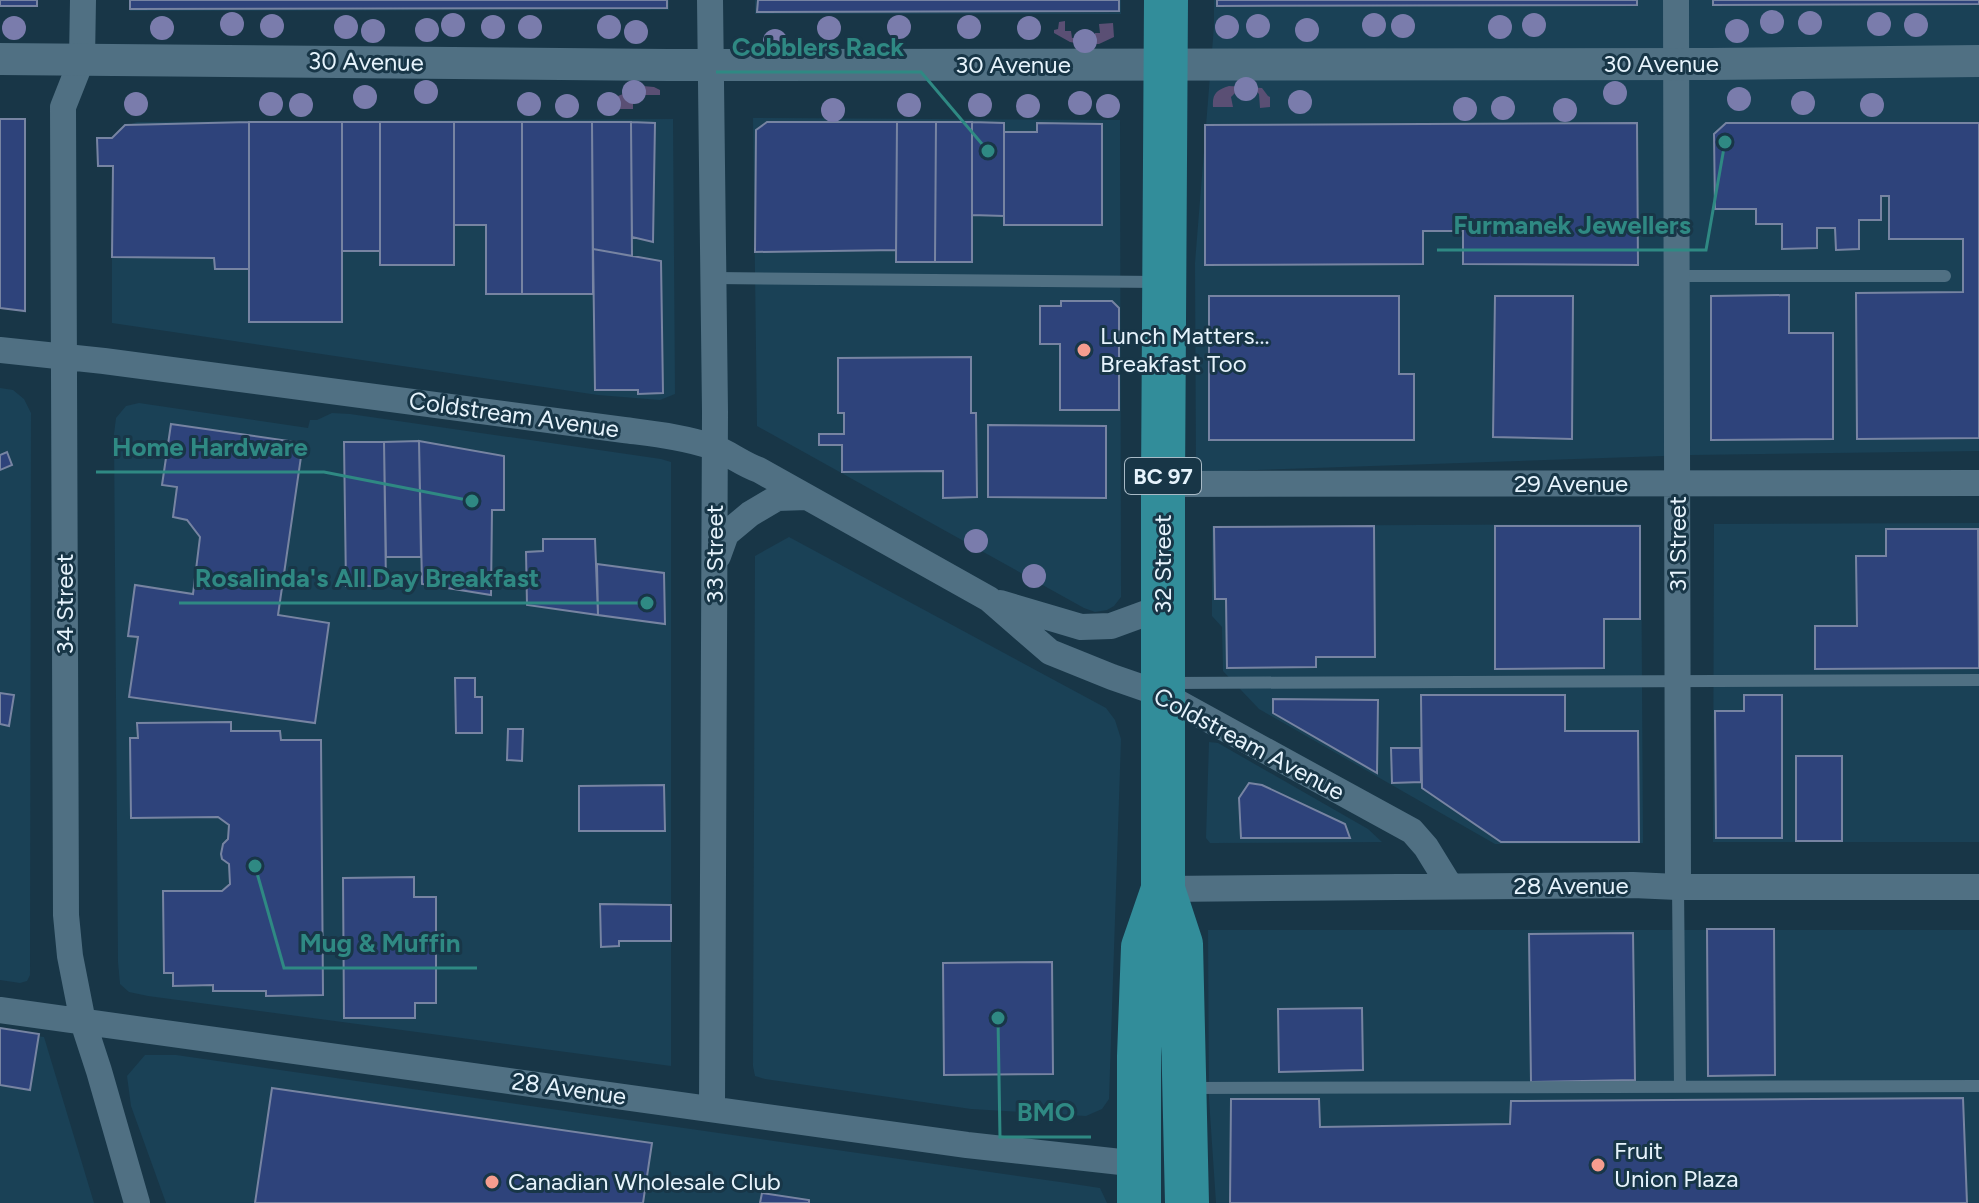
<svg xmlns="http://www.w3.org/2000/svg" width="1979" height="1203" viewBox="0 0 1979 1203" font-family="Figtree,sans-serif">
	<rect width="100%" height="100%" fill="#183647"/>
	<!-- built -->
	<path fill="#1a4156" d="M130,0h539v10l-539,1z
		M755,0h366v14h-366z
		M1214,0h765v451l-287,4 -496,17 -1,-209 19,-237z
		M753,118l367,2 1,467v10l-7,9 -7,4 -12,2 -11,-4 -327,-182z
		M673,119l2,275 -15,6 -62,-5 -486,-72v-183l13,-14 12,-4z
		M0,388l13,2 11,9 7,14 -1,562 -3,6 -7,2 -20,-3z
		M139,403l169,25 2,-8h7l15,-7 18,1 311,45 10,3v604l-523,-70 -19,-4 -9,-8 -2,-22 -4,-528 2,-16 10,-12z
		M1979,523v319h-266l1,-318z
		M1641,524l2,319 -148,1 -236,-135 -36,-38 -1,-44 -10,-11v-90z
		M789,537l317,171 9,12 6,19 -12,360 -7,10 -16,7 -115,-7 -206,-30 -10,-3 -2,-10 2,-510z
		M1209,742l9,1 150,86 14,13 -172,1 -4,-5z
		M1208,930h771v273h-763l-7,-104z
		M0,1031l44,6 50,166h-94z
		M145,1055h31l891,128 33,5 7,15h-941l-35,-97 -4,-30z"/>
	<!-- green -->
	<path fill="#5a4f74" d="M1065,21v10h6l1,7h23v-5h5l-1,-9 14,-1 1,14 -15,7h-18l-11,-2 -16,-9v-3l4,-1 1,-7z
		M643,86l11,1 6,3v5h-27v14h-32l-1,-12 18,-1z
		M1229,86l33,2 6,8 2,1v10l-10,1 -1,-14 -2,-2h-21l-5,5 2,10h-20c-1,-14 4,-17 16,-21z"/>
	<!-- building -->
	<path fill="#2e437b" stroke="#7784a2" stroke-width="2" d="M0,0h37v6h-37z
		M130,0h537v8l-537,1z
		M758,0h361v11l-362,1z
		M1217,0h420v5l-420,1z
		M1713,0h266v4l-266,1z
		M0,119h25v192l-25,-3z
		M249,122h93v200h-93z
		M249,122v147h-34l-1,-11 -102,-1 1,-91h-15l-1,-28h15l13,-13z
		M342,122h38v129h-38z
		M380,122h74v143h-74z
		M454,122h68v172h-36v-69h-32z
		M522,122h70l1,172h-71z
		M592,122h39l1,134 -39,-7z
		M631,122l24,1 -2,119 -21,-5z
		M767,122h130l-1,128 -141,2 1,-122z
		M897,122h39l-1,140h-39z
		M936,122h36v140h-37z
		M972,122l32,1v93l-32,-1z
		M1037,123l65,1v101h-98v-93h33z
		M1637,123l1,142 -175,-1v-33h-40v33l-218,1v-140z
		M1726,123h253v315l-122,1 -1,-146 107,-1v-53h-74v-43h-8v24h-22v29l-23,1 -1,-22h-18v20l-35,1v-25h-26v-15h-41l-1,-75z
		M593,249l68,12 2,132 -25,1v-4h-43z
		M1789,295v38h44v106l-122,1v-144z
		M1209,296h190v78h15v66h-205z
		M1495,296h78l-1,143 -79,-2z
		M1061,301h51l7,7v102h-59v-66h-20v-38h21z
		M971,357v56h5l1,84 -34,1v-27l-101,1v-27h-23v-11h25v-21h-6v-55z
		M171,424l132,19 -25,172 51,8 -14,100 -186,-26 9,-60 -10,-1 7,-51 58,9 7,-57 -13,-17 -14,-3 4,-30 -15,-2z
		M988,425l118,1v72l-118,-1z
		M419,441l85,15v54h-12l-1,85 -69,-11z
		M419,441l2,116h-35l-2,-115z
		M344,442h40l2,144h-40z
		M7,452l5,13 -12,5v-15z
		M1374,526l1,131h-59v10l-89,1 -1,-69h-11l-1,-72z
		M1495,526h145v93h-36v49l-109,1z
		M1886,529h92l1,139 -164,1v-43h42l-1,-70h30z
		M543,539h52l3,76 -71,-10 -1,-53 17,-1z
		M597,564l67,9 1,51 -67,-9z
		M455,678h20v19h7v36h-26z
		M0,693l14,2 -5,31 -9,-2z
		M1421,695h144v36h73l1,111h-138l-79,-54z
		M1744,695h38v143h-66l-1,-127h29z
		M1273,699l105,1 -1,73 -104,-60z
		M231,722v9h49l1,9h40l2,255 -57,1v-5h-53v-6l-40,1v-13h-9l-1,-82h59l8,-7 -1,-20 -7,-5 -1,-5 2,-10 5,-5 1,-14 -11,-8 -87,1 -1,-80h8l-1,-15z
		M508,729h15l-1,32 -15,-1z
		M1391,748h29l1,34 -29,1z
		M1796,756h46v85h-46z
		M1249,783l13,2 83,39 5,14h-109l-2,-40z
		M664,785l1,46h-86v-45z
		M414,877v20h22v106h-21v15h-71l-1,-140z
		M600,904l71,1v36h-52v5l-18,1z
		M1707,929h67l1,146 -67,1z
		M1633,933l2,147 -104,2 -2,-148z
		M1052,962l1,112 -109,1 -1,-112z
		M1362,1008l1,62 -84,2 -1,-63z
		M0,1028l39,6 -9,56 -30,-5z
		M272,1088l380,55 -9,60h-388z
		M1963,1098l4,105h-737l1,-104h88l1,28 190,-3 1,-23z
		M762,1193l47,7v3h-49z"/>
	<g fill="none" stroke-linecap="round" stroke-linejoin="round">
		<!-- service -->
		<path stroke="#507083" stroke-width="12" d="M1676,276h269
			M714,278l445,4
			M1170,683l809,-3
			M1678,887l2,200
			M1190,1088l789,-2"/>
		<!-- minor -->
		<path stroke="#507083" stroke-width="26" d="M83,0l-1,59 -19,48 3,808 4,41 13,66 16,49 38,132
			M710,0l5,412 -3,696
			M1676,0l2,887
			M0,350l104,11 520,69c30,4 60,7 89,17 16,6 29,17 46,23l230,129 61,53 62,25 52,18 248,136 14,16 24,39
			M1163,484l816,-1
			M718,556l8,-22 24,-20 27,-16 30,-1
			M1000,603l81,24 30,-1 52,-19
			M1163,889l470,-4 45,2h301
			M0,1010l967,135 172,19"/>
		<!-- tertiary -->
		<path stroke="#507083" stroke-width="32" d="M0,59l667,6 1043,-1 269,-3"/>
		<!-- trunk -->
		<path stroke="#328d9a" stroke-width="44" d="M1166,0l-3,484v405l18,55 6,259
			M1139,1203v-147l4,-109 20,-58"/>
	</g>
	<!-- trees -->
	<g fill="#7a7cac">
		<circle cx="1772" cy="22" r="12"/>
		<circle cx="1810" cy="23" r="12"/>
		<circle cx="232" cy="24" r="12"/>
		<circle cx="1879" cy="24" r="12"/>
		<circle cx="453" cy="25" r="12"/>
		<circle cx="1374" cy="25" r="12"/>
		<circle cx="1534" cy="25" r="12"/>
		<circle cx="1916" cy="25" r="12"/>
		<circle cx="272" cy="26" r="12"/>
		<circle cx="1258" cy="26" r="12"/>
		<circle cx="1403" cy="26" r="12"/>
		<circle cx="346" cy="27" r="12"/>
		<circle cx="493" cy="27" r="12"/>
		<circle cx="530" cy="27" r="12"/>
		<circle cx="609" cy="27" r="12"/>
		<circle cx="899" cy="27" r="12"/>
		<circle cx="969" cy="27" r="12"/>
		<circle cx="1227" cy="27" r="12"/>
		<circle cx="1500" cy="27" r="12"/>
		<circle cx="14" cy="28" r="12"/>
		<circle cx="162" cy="28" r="12"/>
		<circle cx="829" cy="28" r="12"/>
		<circle cx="1029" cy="28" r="12"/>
		<circle cx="427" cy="30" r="12"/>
		<circle cx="1307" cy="30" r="12"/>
		<circle cx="373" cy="31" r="12"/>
		<circle cx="1737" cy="31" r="12"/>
		<circle cx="636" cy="32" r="12"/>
		<circle cx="775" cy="41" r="12"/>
		<circle cx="1085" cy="41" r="12"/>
		<circle cx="1246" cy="89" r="12"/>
		<circle cx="426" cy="92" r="12"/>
		<circle cx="634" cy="92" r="12"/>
		<circle cx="1615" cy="93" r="12"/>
		<circle cx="365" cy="97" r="12"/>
		<circle cx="1739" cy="99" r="12"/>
		<circle cx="1300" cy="102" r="12"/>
		<circle cx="1080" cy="103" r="12"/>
		<circle cx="1803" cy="103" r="12"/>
		<circle cx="136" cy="104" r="12"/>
		<circle cx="271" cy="104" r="12"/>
		<circle cx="529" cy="104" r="12"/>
		<circle cx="609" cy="104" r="12"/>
		<circle cx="301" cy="105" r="12"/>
		<circle cx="909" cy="105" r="12"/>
		<circle cx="980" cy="105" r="12"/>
		<circle cx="1872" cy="105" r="12"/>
		<circle cx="567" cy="106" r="12"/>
		<circle cx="1028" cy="106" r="12"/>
		<circle cx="1108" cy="106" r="12"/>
		<circle cx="1503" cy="108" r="12"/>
		<circle cx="1465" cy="109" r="12"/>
		<circle cx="833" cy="110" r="12"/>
		<circle cx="1565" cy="110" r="12"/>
		<circle cx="976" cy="541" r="12"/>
		<circle cx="1034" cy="576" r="12"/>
	</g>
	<!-- markers -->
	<g fill="#f59d8f" stroke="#183647" stroke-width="3">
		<circle cx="1084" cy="350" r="8"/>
		<circle cx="1598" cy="1165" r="8"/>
		<circle cx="492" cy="1182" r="8"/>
	</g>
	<g text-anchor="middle" stroke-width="6" stroke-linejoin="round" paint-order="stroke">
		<!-- shield labels -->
		<rect fill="#183647" stroke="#a8bac6" stroke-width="2" x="1125" y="458" width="76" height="36" rx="6"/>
		<g font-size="22" font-weight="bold" fill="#e6f3fc">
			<text x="1163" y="484">BC 97</text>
		</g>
		<!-- street labels -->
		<g font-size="24" fill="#e6f3fc" stroke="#183647">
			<text transform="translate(366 62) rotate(1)" y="8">30 Avenue</text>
			<text x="1661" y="72">30 Avenue</text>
			<text x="1013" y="73">30 Avenue</text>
			<text transform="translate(514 415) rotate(8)" y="8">Coldstream Avenue</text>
			<text x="1571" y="492">29 Avenue</text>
			<text transform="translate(1678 544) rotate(-90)" y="8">31 Street</text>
			<text transform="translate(715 554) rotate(-90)" y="8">33 Street</text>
			<text transform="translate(1163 564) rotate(-90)" y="8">32 Street</text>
			<text transform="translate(65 604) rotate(-90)" y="8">34 Street</text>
			<text transform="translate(1249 744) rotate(28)" y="8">Coldstream Avenue</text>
			<text x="1571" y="894">28 Avenue</text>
			<text transform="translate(569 1089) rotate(8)" y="8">28 Avenue</text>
		</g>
		<!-- poi labels -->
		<g font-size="24" fill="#e6f3fc" stroke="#183647" text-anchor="start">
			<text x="1100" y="344">Lunch Matters...<tspan x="1100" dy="28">Breakfast Too</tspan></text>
			<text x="1614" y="1159">Fruit<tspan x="1614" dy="28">Union Plaza</tspan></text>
			<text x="508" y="1190">Canadian Wholesale Club</text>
		</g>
	</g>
	<!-- callouts -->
	<path fill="none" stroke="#2f8983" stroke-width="3" d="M988 151L921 72H716M1725 142L1706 250H1437M472 501L324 472H96M647 603L556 603H179M255 866L284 968H477M998 1018L1000 1137H1091"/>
	<g fill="#2f8983" stroke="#183647" stroke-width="3">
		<circle cx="988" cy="151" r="8"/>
		<circle cx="1725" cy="142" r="8"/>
		<circle cx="472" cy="501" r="8"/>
		<circle cx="647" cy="603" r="8"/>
		<circle cx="255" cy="866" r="8"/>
		<circle cx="998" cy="1018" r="8"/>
	</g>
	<g font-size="26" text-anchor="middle" font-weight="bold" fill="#2f8983" stroke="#183647" stroke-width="6" stroke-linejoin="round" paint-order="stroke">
		<text x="818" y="56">Cobblers Rack</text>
		<text x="1572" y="234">Furmanek Jewellers</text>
		<text x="210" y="456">Home Hardware</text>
		<text x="367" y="587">Rosalinda's All Day Breakfast</text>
		<text x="380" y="952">Mug &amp; Muffin</text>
		<text x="1046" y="1121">BMO</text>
	</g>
</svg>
